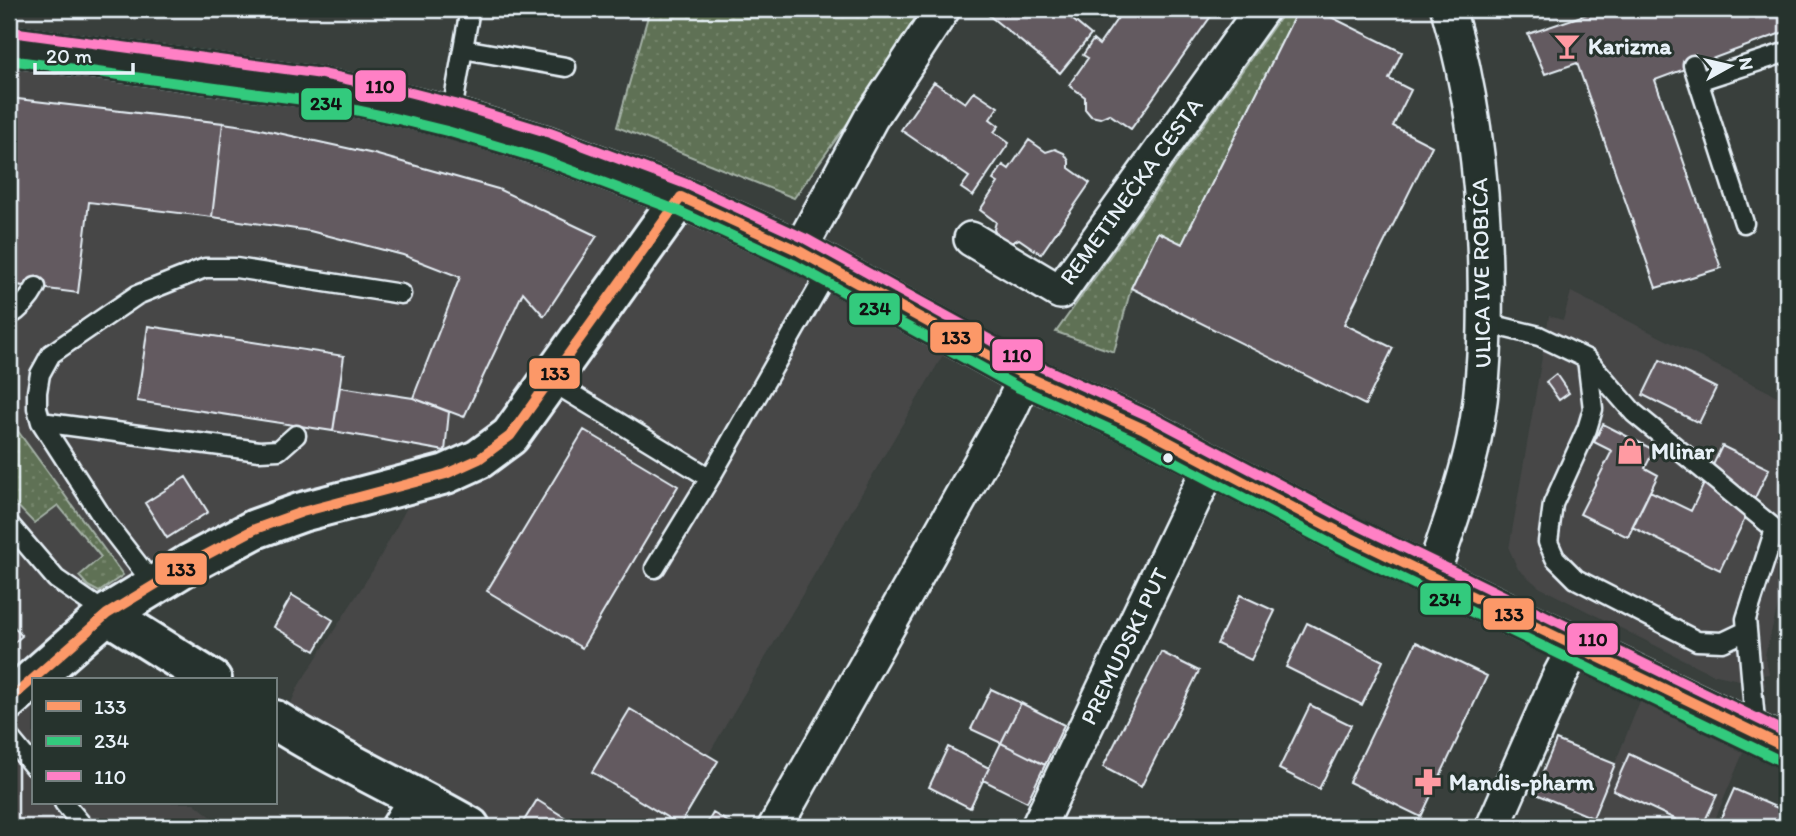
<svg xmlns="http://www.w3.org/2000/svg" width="1796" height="836" viewBox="0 0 1796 836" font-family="Itim,sans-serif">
	<defs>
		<pattern id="grass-dots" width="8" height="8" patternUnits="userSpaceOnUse" patternTransform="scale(1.75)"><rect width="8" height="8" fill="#5f7154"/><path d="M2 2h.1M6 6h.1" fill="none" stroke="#76866d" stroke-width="1.8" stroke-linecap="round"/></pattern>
	</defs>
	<rect width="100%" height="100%" fill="#393f3c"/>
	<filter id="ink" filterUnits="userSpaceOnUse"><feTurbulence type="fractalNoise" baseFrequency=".0143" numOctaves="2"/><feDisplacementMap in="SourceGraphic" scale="14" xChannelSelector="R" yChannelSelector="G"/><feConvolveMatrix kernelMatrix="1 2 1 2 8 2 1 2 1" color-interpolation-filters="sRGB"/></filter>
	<g filter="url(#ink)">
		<!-- built -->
		<path fill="#464747" d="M9,66l287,39 117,23 71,20 118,43 136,53 205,111 -277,472h-182l-198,-113 13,-29 74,-115 38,-70 -149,10 -60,24 -39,34 -99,109 3,3h-34v123h161l30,24h-215z
			M1571,292l216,109v187l-4,-1 -18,68 4,19 -6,1 3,11 -54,-12 -173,-87 -21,-18 -9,-20 40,-233 14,4z
			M1642,696l101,57 -31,74h-125l6,-9z"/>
		<!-- grass -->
		<path fill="url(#grass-dots)" stroke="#a4b1a6" stroke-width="2" d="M650,9h279l-135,189 -177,-71z
			M1286,9h12l-116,235 -24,-11 -27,55 -17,64 -58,-20z
			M9,419l114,156 -24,17 -11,-6 -9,-10 22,-19 -43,-52 -24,18 -25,-26z"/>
		<!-- building -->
		<path fill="#645a60" stroke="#e8f1f8" stroke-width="2" d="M981,9h79l31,26 -31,38z
			M1124,9h92l-85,120 -22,-15 -9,4 -9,-2 -6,-7v-12l-16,-12 19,-27 -5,-3 10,-15 6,5z
			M1298,9h17l87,43 -13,27 22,11 -18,36 39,20 -88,178 49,24 -28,57 -234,-117 27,-56 24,12z
			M1602,9h185v22l-132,49 66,188 -65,20 -79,-225 -32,11 -17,-40z
			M934,82l31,21 9,-12 24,16 -8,12 9,7 -5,6 15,11 -36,53 -12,-8 8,-11 -68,-47z
			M9,98l214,25 -11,94 -123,-15 -11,91 -69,-9z
			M223,123l28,4 123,27 124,35 99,47 -53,80 -21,-24 -59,125 -51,-19 47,-121 -57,-22 -93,-24 -98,-14z
			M1029,140l17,12 9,-3 9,4 5,8v7l21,15 -49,71 -22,-15 -8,4 -14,-5 -3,-9 2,-7 -16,-12 18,-27 -5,-3 10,-15 6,4z
			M148,326l196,30 -11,75 -196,-30z
			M1660,360l56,28 -17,35 -56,-28z
			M1556,374l13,19 -10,7 -13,-18z
			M340,387l73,11 36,14 -4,39 -112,-20z
			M1603,424l51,26 -9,18 13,7 -30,62 -48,-23 32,-63 -18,-9z
			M584,430l94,56 -96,162 -95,-57z
			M1722,446l47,23 -49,101 -88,-43 18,-36 41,20z
			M186,477l22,35 -41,26 -22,-35z
			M292,595l41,25 -18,31 -41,-24z
			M1240,595l35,16 -24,49 -34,-16z
			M9,621l13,15 -13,11z
			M1307,623l76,38 -21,44 -76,-38z
			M1416,642l71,34 -66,141 -72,-35z
			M1161,652l38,19 -58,116 -38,-20z
			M991,689l30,14 -20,40 -30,-14z
			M1021,703l43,22 -19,40 -44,-22z
			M1310,705l41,20 -32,64 -40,-20z
			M630,709l88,52 -38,64 -88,-53z
			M1556,740l59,24 -22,54 -59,-25z
			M1001,743l44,22 -18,37 -44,-22z
			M948,747l41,21 -19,40 -41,-21z
			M1629,754l88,41 -15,32h-31l4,-8 -62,-29z
			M1734,789l53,23v15h-70z
			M537,800l43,27h-60z
			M713,813l24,14h-32z"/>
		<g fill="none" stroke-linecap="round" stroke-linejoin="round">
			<defs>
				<path id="service" d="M463,49l103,18
					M1693,65l51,158
					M1698,81l89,-29
					M451,117l19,-108
					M9,316c12,-7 20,-16 27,-29
					M1486,323l53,13 48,23 47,54 141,116 -29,90 10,113
					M1587,359l6,50 -6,20 -34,75 -5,38 7,16 21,21 121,62 26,1 23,-11
					M549,380l161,98
					M41,422l218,29 20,-1 17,-15
					M9,524l47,55 51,35
					M655,568l55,-90 120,-210
					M154,585l-48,-62 -65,-101 -4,-14v-16l3,-18 11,-20 86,-59 68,-27h31l165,26
					M9,737l24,29
					M64,803l20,24"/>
				<path id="minor" d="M971,239l89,53 202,-283
					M799,251l72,-133 72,-109
					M1432,576c15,-45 32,-90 42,-137 11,-56 12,-112 11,-169 -2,-89 -12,-176 -37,-261
					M398,827l19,-31
					M775,827l235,-417 16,-34
					M1038,827l173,-363
					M1493,827l67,-152 15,-28"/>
				<path id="tertiary" d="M107,614l105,66
					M9,700l98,-86 82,-50 66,-35 47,-17 144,-38 33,-15 31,-23 171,-239
					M275,720c62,40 131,70 195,107"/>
				<path id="secondary" d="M9,46l311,42 81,17 50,12 95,29 135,51 118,54 227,125 118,53 197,104 446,215"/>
			</defs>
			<!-- service casing -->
			<use href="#service" stroke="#e8f1f8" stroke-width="23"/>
			<!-- minor casing -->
			<use href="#minor" stroke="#e8f1f8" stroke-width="38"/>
			<!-- tertiary casing -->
			<use href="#tertiary" stroke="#e8f1f8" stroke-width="44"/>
			<!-- secondary casing -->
			<use href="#secondary" stroke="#e8f1f8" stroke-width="44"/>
			<!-- service -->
			<use href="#service" stroke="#26332d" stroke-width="18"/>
			<!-- minor -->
			<use href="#minor" stroke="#26332d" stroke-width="33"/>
			<!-- tertiary -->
			<use href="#tertiary" stroke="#26332d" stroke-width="38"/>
			<!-- secondary -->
			<use href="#secondary" stroke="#26332d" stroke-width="38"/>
			<defs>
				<path id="bus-1" d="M681,197l118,54 227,125 118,53 197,104 446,215
					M9,700l98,-86 82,-50 66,-35 47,-17 144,-38 33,-15 31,-23 171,-239"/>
				<path id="bus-2" d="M9,60l309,42 80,17 49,12 94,28 135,51 117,54 226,124 119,54 197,104 446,215"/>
				<path id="bus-3" d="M11,32l311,42 82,17 51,13 95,29 136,51 120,55 226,124 119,54 196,103 440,213"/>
			</defs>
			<!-- bus-1 casing -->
			<use href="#bus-1" stroke="#26332d" stroke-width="16"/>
			<!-- bus-2 casing -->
			<use href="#bus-2" stroke="#26332d" stroke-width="16"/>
			<!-- bus-3 casing -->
			<use href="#bus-3" stroke="#26332d" stroke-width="16"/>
			<!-- bus-1 -->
			<use href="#bus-1" stroke="#fc9868" stroke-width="10"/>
			<!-- bus-2 -->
			<use href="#bus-2" stroke="#33ca7d" stroke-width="10"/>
			<!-- bus-3 -->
			<use href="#bus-3" stroke="#ff80c5" stroke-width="10"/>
		</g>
	</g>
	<!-- icons -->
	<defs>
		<symbol id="bar-bare" viewBox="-9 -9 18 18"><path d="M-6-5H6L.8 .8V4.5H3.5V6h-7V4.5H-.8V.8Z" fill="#ff9aa2" stroke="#26332d" stroke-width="2.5" paint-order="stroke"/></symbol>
		<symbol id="shop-bare" viewBox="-9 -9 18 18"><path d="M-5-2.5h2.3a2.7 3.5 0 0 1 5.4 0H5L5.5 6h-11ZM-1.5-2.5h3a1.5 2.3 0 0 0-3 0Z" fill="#ff9aa2" stroke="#26332d" stroke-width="2.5" paint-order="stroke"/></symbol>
		<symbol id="pharmacy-bare" viewBox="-9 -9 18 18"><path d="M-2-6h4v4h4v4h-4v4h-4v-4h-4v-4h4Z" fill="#ff9aa2" stroke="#26332d" stroke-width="2.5" paint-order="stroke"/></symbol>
	</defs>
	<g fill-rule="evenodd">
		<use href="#bar-bare" x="1548" y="27" width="38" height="38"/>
		<use href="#shop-bare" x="1611" y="432" width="38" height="38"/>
		<use href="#pharmacy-bare" x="1409" y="763" width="38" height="38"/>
	</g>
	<!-- markers -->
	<circle fill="#e8f1f8" stroke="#26332d" stroke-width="2.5" cx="1168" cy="458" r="6"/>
	<g text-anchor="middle" stroke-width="6" stroke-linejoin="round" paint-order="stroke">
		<!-- poi labels -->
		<g font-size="23" font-weight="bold" fill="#e8f1f8" stroke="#26332d" text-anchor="start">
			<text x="1588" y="54">Karizma</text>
			<text x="1651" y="459">Mlinar</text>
			<text x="1449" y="790">Mandis-pharm</text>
		</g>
		<!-- street labels -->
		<g font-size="23" fill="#e8f1f8" stroke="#26332d">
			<text transform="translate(1131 191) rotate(-54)" y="8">REMETINEČKA CESTA</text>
			<text transform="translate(1481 273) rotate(-91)" y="8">ULICA IVE ROBIĆA</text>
			<text transform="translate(1124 646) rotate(-64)" y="8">PREMUDSKI PUT</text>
		</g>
	</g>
	<g stroke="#26332d" stroke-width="2.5">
		<rect x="354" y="69" width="53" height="34" rx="7" fill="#ff80c5"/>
		<rect x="300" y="87" width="53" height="34" rx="7" fill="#33ca7d"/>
		<rect x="848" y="292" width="53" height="34" rx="7" fill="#33ca7d"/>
		<rect x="929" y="321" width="54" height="33" rx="7" fill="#fc9868"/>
		<rect x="991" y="338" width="53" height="34" rx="7" fill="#ff80c5"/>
		<rect x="528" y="357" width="53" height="33" rx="7" fill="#fc9868"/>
		<rect x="154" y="552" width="54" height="34" rx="7" fill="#fc9868"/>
		<rect x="1419" y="582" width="53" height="34" rx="7" fill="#33ca7d"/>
		<rect x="1482" y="597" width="53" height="34" rx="7" fill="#fc9868"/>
		<rect x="1566" y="622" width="53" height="34" rx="7" fill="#ff80c5"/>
	</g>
	<g font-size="19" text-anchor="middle" font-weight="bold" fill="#111">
		<text x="380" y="93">110</text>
		<text x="326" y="110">234</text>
		<text x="875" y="315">234</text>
		<text x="956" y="344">133</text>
		<text x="1017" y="362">110</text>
		<text x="555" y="380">133</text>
		<text x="181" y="576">133</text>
		<text x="1445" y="606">234</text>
		<text x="1509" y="621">133</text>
		<text x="1593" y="646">110</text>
	</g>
	<!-- margin -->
	<rect width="1796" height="836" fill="none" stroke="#26332d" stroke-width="35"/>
	<rect x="18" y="18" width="1761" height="801" fill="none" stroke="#e8f1f8" stroke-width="2.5" filter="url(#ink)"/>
	<!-- legend -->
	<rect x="32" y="678" width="245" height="126" fill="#26332d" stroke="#747f7e" stroke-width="2"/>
	<rect x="46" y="701" width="35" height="10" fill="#fc9868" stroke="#747f7e" stroke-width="2"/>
	<text x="94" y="714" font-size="21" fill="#e8f1f8">133</text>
	<rect x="46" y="736" width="35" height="10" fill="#33ca7d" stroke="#747f7e" stroke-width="2"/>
	<text x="94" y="748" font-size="21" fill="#e8f1f8">234</text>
	<rect x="46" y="771" width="35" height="10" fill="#ff80c5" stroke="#747f7e" stroke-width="2"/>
	<text x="94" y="784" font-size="21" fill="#e8f1f8">110</text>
	<!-- north arrow -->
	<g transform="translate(1730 66) rotate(82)" stroke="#26332d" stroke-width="5" paint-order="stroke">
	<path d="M0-5L12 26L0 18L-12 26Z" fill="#e8f1f8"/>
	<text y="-10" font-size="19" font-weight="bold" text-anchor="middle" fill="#e8f1f8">N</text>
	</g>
	<!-- scale -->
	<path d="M35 63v10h98v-10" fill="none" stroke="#e8f1f8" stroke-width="3.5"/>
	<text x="46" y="63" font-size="21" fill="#e8f1f8" stroke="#26332d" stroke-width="5" paint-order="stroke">20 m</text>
</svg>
